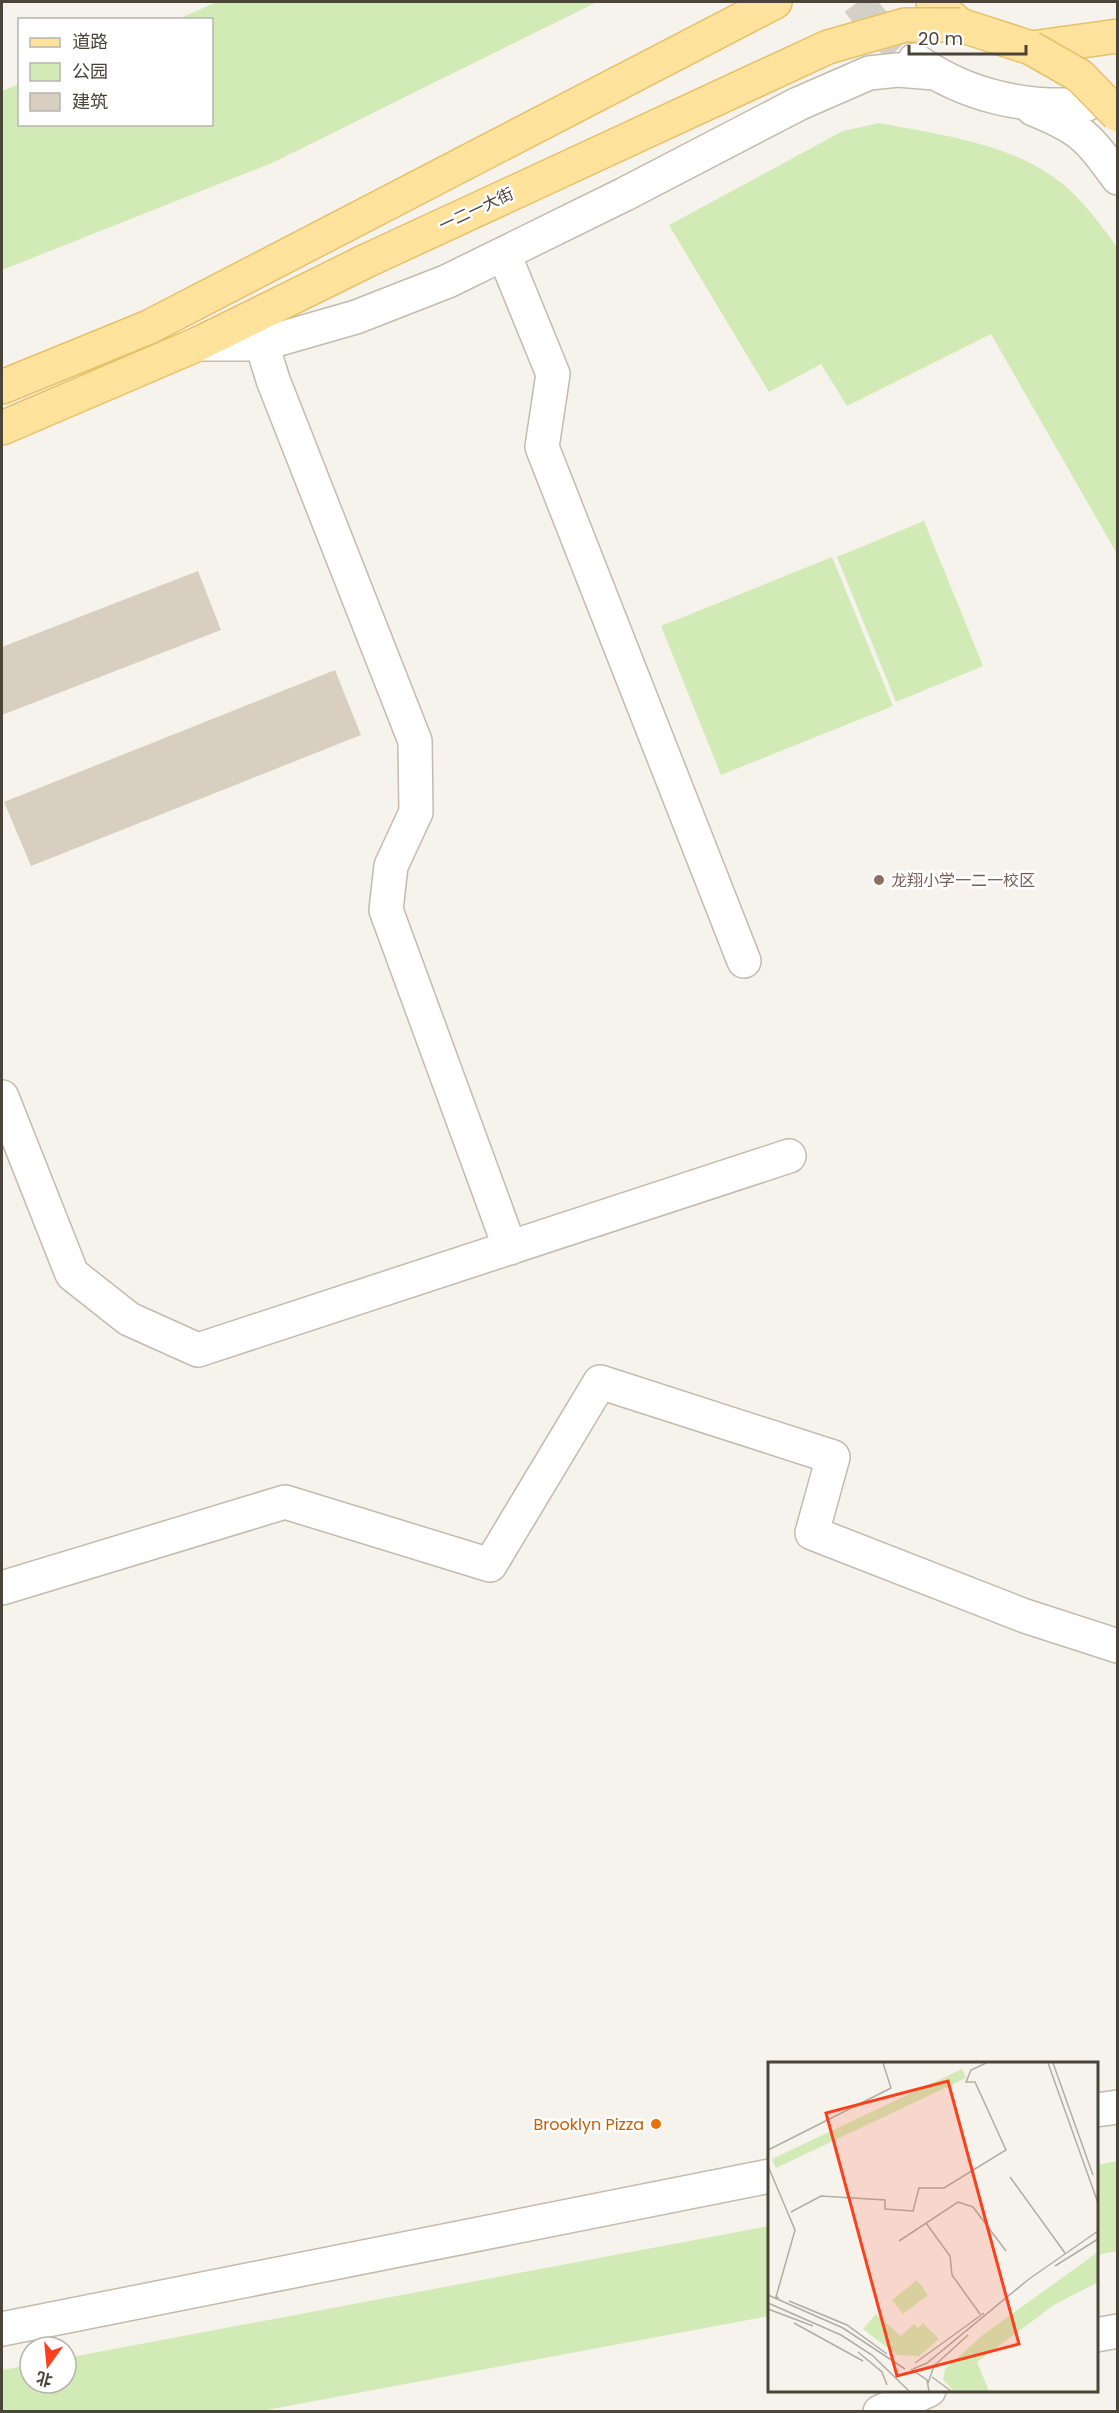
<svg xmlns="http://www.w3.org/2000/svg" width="1119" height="2413" viewBox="0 0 1119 2413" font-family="Poppins,'Noto Sans SC',sans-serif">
	<rect width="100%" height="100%" fill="#f6f3ec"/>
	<!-- green -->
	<path fill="#d2eab5" d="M217,2h380l-325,161 -270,107v-179l17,-7 1,40h192v-104l-34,-1z
		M879,123c62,12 134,20 185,62 21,18 37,40 53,62v307l-126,-220 -144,72 -26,-42 -52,28 -100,-167 174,-94z
		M924,521l59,145 -87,36 -59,-145z
		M832,557l61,149 -172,69 -60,-149z
		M1117,2161v90l-20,4v-90z
		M769,2226v90l-508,95h-259v-41l28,-5v18h36v-25z"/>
	<!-- building -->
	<path fill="#d8cfc1" d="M198,571l23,59 -219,85v-68z
		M335,670l26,65 -330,131 -27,-64z"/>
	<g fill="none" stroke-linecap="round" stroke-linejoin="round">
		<!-- minor-tunnel -->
		<path stroke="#d4d0c8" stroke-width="33" stroke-dasharray="33 16" stroke-linecap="butt" d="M858,2l11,15 30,31"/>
		<defs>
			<path id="minor" d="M915,60c51,36 111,49 172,44
				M1033,109c48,19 55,28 85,69
				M504,254l49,120 -11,73 202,514
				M198,344h64l94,-27 92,-36 177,-87 173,-90 71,-31 29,-3 36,3
				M262,344l11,36 142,361 1,71 -25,54 -5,44 124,338
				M2,1097l70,177 57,45 69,31 591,-194
				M2,1588l283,-86 205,63 110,-183 233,75 -21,76 213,83 93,30
				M1096,2110l22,-3
				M2,2329l768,-153
				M1096,2335l22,-4
				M880,2412l49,-22"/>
			<path id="major" d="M933,2l27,23 71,23 87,-12
				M2,387l147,-60 626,-325
				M2,428l196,-84 168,-83"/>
		</defs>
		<!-- minor casing -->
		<use href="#minor" stroke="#c2bbae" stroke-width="36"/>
		<!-- major casing -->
		<use href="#major" stroke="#e6c16a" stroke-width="36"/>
		<!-- minor -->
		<use href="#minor" stroke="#fff" stroke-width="33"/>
		<!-- major -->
		<use href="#major" stroke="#ffe39c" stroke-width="33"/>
		<defs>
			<path id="major-bridge" d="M1031,48l49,28 38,39
				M366,261l462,-214 77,-22h55"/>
		</defs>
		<!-- major-bridge casing -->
		<use href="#major-bridge" stroke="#e6c16a" stroke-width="36" stroke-linecap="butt"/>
		<!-- major-bridge -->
		<use href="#major-bridge" stroke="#ffe39c" stroke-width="33"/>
	</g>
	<!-- markers -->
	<circle fill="#8d6e63" stroke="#fff" stroke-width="2" cx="879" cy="880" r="6"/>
	<circle fill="#e8710a" stroke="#fff" stroke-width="2" cx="656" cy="2124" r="6"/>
	<g text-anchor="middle" stroke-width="5" stroke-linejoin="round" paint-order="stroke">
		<!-- street labels -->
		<g font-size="16" fill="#4b4439" stroke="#fff">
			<text transform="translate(476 209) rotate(-25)" y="6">一二一大街</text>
		</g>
		<!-- education labels -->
		<g font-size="16" fill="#785e54" stroke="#fff" text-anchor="start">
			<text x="891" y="886">龙翔小学一二一校区</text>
		</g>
		<!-- food labels -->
		<g font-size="16" fill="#c56008" stroke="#fff" text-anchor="end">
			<text x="644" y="2130">Brooklyn Pizza</text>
		</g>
	</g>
	<!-- overview -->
	<g transform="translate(768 2062)">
		<rect width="330" height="330" fill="#f6f3ec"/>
		<path d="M194,7l4,9 -190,90 -4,-9zM330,190v30l-44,23 -77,57 12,29h-35l-11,-11 2,-11 39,-35zM149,218l11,15 -25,19 -11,-14zM108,252l25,22 13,-12 4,4 5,-5 16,16 -20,17 -22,-1 -34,-26z" fill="#d2eab5"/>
		<path fill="none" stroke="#b2ada4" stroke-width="1.5" d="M280,1l50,140M285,1l40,112M0,88l123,-62 -8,-25M0,104l27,64 -19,67 3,1M242,115l55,76M23,150l30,-16 64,4v9l28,2 6,-23h25l62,-38 -31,-68h-9l5,-12 15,-7M158,161l24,33 2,19 28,39M131,179l59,-39 15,5 33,44M287,204l43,-27M0,233l75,33 62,41M21,239l58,24 40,29M0,241l73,32 31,20 37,36M0,247l45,17M26,261l69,38M90,290l24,20 5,13M147,301l69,-50M143,307l16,11 2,11M145,307l14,-6 102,-84 69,-48M164,315l19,14M160,321l6,-17 34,-31"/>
		<path fill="#fc3f1d" fill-opacity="0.15" stroke="#fc3f1d" stroke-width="3" d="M180,19l71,263 -122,32 -71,-263z"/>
		<rect width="330" height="330" fill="none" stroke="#4b4439" stroke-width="3"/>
	</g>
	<!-- border -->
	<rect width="1119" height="2413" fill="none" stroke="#4b4439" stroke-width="6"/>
	<!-- legend -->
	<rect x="18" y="18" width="195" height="108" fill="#ffffff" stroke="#b7b4b0" stroke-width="1.5"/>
	<rect x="30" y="38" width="30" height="9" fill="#ffe39c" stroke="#b7b4b0" stroke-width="1.5"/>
	<text x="72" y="48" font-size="18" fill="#4b4439">道路</text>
	<rect x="30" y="63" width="30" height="18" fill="#d2eab5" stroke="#b7b4b0" stroke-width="1.5"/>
	<text x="72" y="78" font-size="18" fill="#4b4439">公园</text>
	<rect x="30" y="93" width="30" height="18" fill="#d8cfc1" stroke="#b7b4b0" stroke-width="1.5"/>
	<text x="72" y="108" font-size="18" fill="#4b4439">建筑</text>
	<!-- north arrow -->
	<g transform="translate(48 2365) rotate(195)"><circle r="28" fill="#ffffff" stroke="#b7b4b0" stroke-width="1.5"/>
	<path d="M0-4.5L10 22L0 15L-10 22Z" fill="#fc3f1d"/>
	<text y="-9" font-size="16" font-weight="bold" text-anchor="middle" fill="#4b4439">北</text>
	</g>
	<!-- scale -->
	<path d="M909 45v9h117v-9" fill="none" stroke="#4b4439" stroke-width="3"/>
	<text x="918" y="45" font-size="18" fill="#4b4439" stroke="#ffffff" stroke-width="4.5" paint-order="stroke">20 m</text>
</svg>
